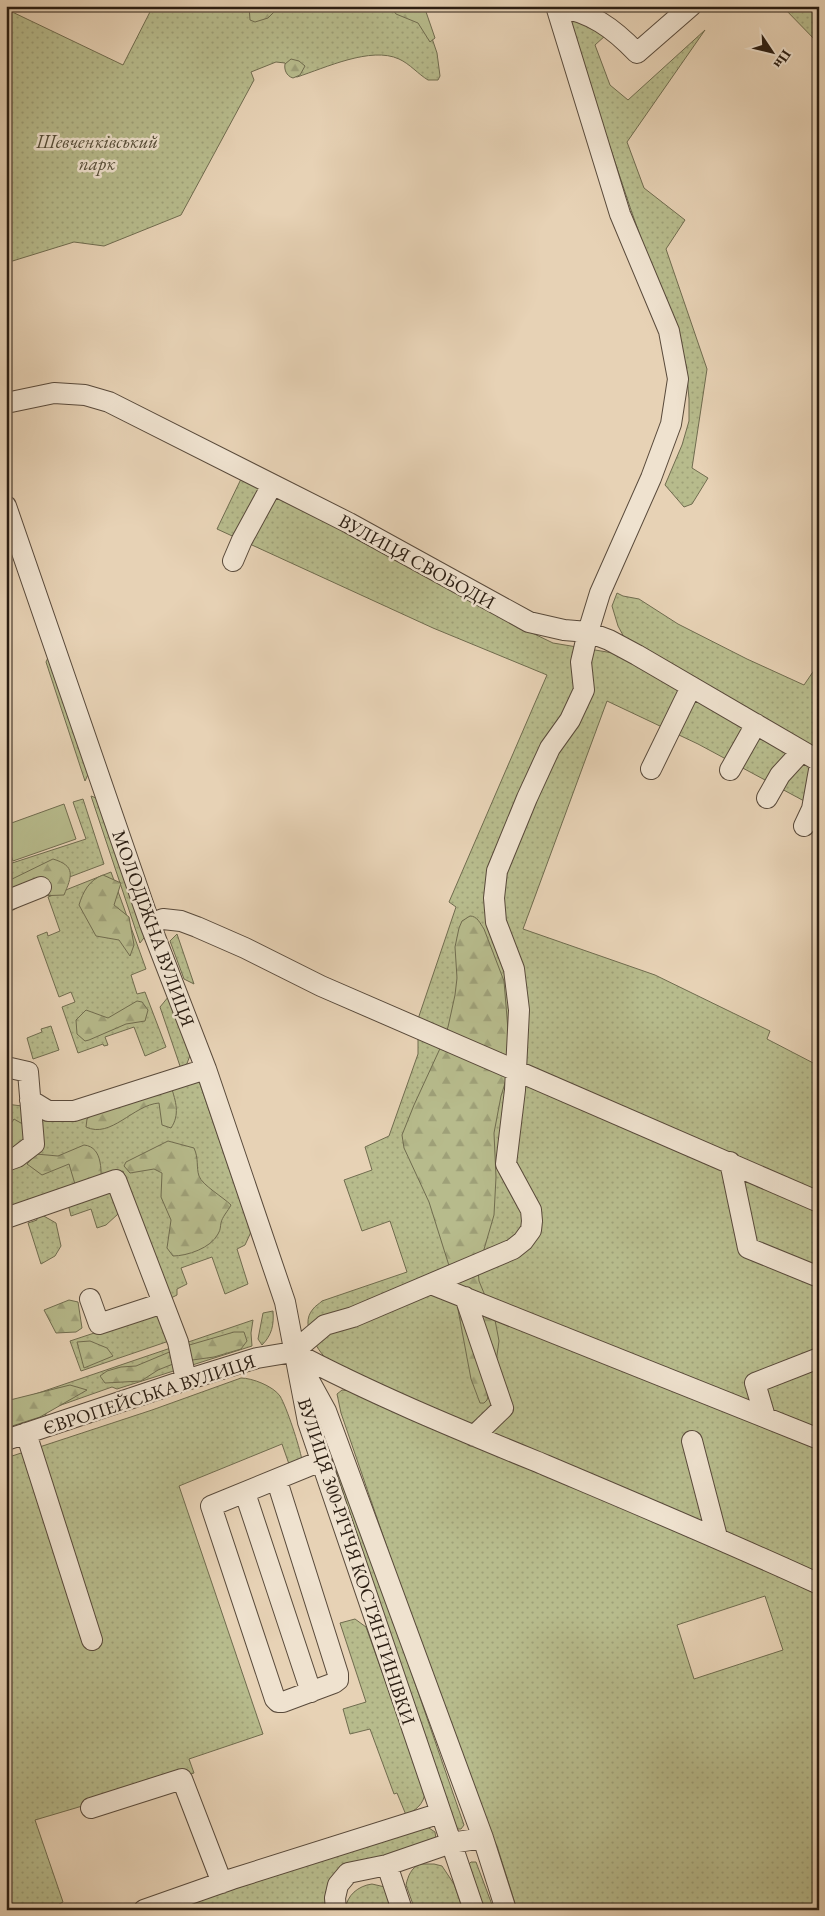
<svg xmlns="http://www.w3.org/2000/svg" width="825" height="1916" viewBox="0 0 825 1916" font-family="'EB Garamond',serif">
	<defs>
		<pattern id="grass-dots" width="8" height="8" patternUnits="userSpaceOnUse" patternTransform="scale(1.25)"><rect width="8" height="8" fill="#b7bb8c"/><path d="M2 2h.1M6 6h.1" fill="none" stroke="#9ea078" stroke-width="1.8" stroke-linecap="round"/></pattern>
		<pattern id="forest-firs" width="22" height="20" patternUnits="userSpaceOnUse" patternTransform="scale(1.25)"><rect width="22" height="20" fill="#b7bb8c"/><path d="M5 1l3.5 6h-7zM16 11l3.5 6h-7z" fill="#9ea078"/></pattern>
	</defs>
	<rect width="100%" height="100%" fill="#e7d2b5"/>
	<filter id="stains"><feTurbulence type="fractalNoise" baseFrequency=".004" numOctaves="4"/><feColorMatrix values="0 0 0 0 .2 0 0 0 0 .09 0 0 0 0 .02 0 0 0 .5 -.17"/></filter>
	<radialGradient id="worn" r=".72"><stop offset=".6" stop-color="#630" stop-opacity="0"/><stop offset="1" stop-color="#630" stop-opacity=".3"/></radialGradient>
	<!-- grass -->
	<path fill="url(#grass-dots)" stroke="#706c4f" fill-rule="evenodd" d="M153,6h268l16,47 3,23 -2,4h-10c-10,-6 -18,-16 -29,-21 -28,-13 -74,9 -102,18l-7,-2 -5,-12 -9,-1 -25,10 3,8 -73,135 -77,31 -30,-4 -68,21v-254l117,56z
		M563,6h33l2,5 19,14 -22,20 15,40 18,15 77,-70 -78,112 17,46 41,32 -19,29 41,120 -15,99 16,10 -16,26 -8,3 -19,-22 17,-40 7,-24v-22l-3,-34 -55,-155z
		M782,6h37v38z
		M241,479l126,59 159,92 27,13 60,10 27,11 179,103v42l-121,-65 -91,-43 -84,228 132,46 115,56 -3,8 52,27v508l-488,-209c-11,-13 -33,-39 -18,-56 2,-3 6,-5 9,-8l85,-29 -17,-51 -28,10 -18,-51 28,-10 -7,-23 24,-11 29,-82v-35l38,-112 -7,-5 98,-227 -114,-47 -216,-99z
		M617,593l6,3 16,3 39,25 69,35 57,26 15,-22v87l-194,-111 -7,-13 -6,-20z
		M52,649l40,117 -7,15 -39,-119z
		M91,796l13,5 43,133 -7,9z
		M83,799l21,65 -98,37v-36l80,-26 -13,-37z
		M111,872l35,97 -15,6 6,19 8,-2 21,55 -21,9 -11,-29 -29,10 3,8 -4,1 -1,-2 -25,9 -16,-46 13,-5 -4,-10 -12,5 -22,-61 10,-4 1,4 12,-5 -12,-34z
		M177,934l17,50 -10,-5 -14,-38z
		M169,996l22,57 -5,13 -5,3 -21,-62z
		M51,1026l8,24 -26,9 -6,-21 15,-6 -1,-3z
		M199,1081l52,151 -6,13 -8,4 11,35 -23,10 -13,-37 -31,11 6,16 -10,5v6l-10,5 -44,-129 -117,37v-41l32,-55z
		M6,1104l16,2 4,40 -20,11z
		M119,1191l-1,23 -12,11 -9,3 -6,-19 -20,7 -3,-12 9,-8z
		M35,1211l21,12 5,23 -6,10 -14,8 -13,-41 9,-3z
		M161,1311l11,29 -91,31 -11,-30z
		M273,1311c1,14 -1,24 -11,34l-4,-6 5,-26z
		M253,1320l-2,13 1,13 -135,43 -5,-2 -65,23 -2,7 -39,13v-26z
		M241,1378c11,0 32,8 39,18 7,12 19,49 22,64l-12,7 -8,-23 -103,42 84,248 -74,25 5,14 -159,47 28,82 -9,5 1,3h-49v-452l146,-48z
		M342,1390l9,1 468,199v320h-302l-20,-64 -13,-25 -34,-90 -109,-318 -4,-19zM765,1596l18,54 -89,29 -17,-54z
		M315,1414h2l34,84 113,327 -3,4h-4z
		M355,1619l11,8 59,165c-1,12 -9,18 -19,23l-9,-22 -3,1 -24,-65 -20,5 -7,-25 23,-7 -26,-79z
		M426,1826l9,6 1,7 -90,39 -20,13 3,19h-159z
		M471,1862h5l18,48h-10l-15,-46z
		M420,1864h14l8,2 12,18 9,26h-48l-9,-25c2,-9 5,-17 14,-21z
		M372,1884l13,3 15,23h-55c2,-15 13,-24 27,-26z"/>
	<!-- forest -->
	<path fill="url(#forest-firs)" stroke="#706c4f" d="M249,6h31l-12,12 -13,4 -5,-2z
		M390,6h34l11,32 -5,4 -12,-19 -22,-9z
		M291,59l8,2 6,5 -5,9 -7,3c-7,-2 -9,-9 -8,-14z
		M53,859c23,7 19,17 11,36l-26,1 -32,18v-32z
		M103,875l18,8 -7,22 15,12 5,28 -4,11 -11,-16 -23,-4 -17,-31c4,-13 10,-25 24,-30z
		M470,916c7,0 10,7 14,13l20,52 4,49 -1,47 -6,19 -7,37 2,44 -2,38 -16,55 1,11 16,39 4,21 -4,28 -8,31 -3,3h-4l-9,-24 -20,-107 -22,-70 -25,-54 -2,-13 12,-30 29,-63 5,-15 7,-32 2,-17 -2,-31 4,-19 3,-7z
		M137,1001l5,1 6,8 -3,11 -19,3 -37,16 -4,1 -8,-7 -1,-14 10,-10 22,8z
		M171,1087c5,14 9,28 0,41l-9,-3 -3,-22c-26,2 -48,36 -73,24l1,-8 7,-6z
		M14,1119l12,7 -2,14 -18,16v-25z
		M168,1141l26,7c5,11 2,19 5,28 3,9 24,21 32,29 -3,6 -9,12 -10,18 -1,4 0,6 -3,11 -7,14 -31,22 -45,22l-6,-8 4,-28 -10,-23 1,-24 -8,-4 -24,4 -6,-7 2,-4z
		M84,1145c20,2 17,29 17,43l-24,3 -8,-27 -27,11 -15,-11 9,-10 22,2z
		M69,1300l9,2 4,26 -6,4 -20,1 -12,-23z
		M234,1332h10l3,9 -6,8 -27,8 -36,5 -20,8 -17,11 -36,2 -5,-7 7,-5 14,-4 15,-1 43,-18z
		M90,1341l17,7 6,8 -29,12 -7,-26z
		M70,1385l17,5 -47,27 -34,11v-27z"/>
	<!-- pitch -->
	<path fill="#b7bb8c" stroke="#706c4f" d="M64,804l12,35 -63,22 -7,-20v-16z"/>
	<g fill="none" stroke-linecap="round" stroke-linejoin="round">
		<defs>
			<path id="minor" d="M556,6c36,7 56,21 81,47l54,-47
				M6,403l48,-10 31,2 24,7 240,121 180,99 35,8 24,2 21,8 28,15 182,106
				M6,506l144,418 56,145 79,233 23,120 166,488
				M233,561l9,-21 30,-55
				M651,769l40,-82
				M730,770l26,-46
				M767,798l13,-23 22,-24
				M804,826l8,-17 7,-39
				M6,901l35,-14
				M150,924l13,-5 18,2 16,6 48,21 76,38 498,216
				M6,1067l22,5 6,72 -17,13 -11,4
				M30,1100l18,11h26l132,-42
				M730,1162l18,86 71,29
				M6,1218l110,-38 62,162 8,38
				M431,1284l388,155
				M465,1297l38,111 -29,28
				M90,1299l9,25 64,-21
				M293,1352c81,43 167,78 252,113 92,39 183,77 274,119
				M304,1371l22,40 157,427 23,72
				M765,1417l-10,-34 64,-25
				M26,1433l66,207
				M6,1440l180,-60 71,-22 36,-6 32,-27 28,-8 160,-68 10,-8 8,-11 1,-9 -1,-11 -25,-46 9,-74 4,-80 -5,-41 -18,-47 -2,-24 3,-27 30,-73 23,-50 20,-28 14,-30 -3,-28 7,-30 12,-39 51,-115 20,-54 7,-45 -9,-48 -49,-117 -64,-208
				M692,1441l25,96
				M277,1481l61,193v6l-4,3 -51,19h-5l-3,-3 -64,-193 110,-45
				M245,1493l66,199
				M91,1808l91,-29 40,104
				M387,1865l15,45
				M144,1910l88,-31 209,-66
				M336,1910l-1,-12 3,-13 10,-12 39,-8 64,-22 32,-5"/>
		</defs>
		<!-- minor casing -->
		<use href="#minor" stroke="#594a3b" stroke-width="22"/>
		<!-- minor -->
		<use href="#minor" stroke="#efe2cf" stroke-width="20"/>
	</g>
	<g text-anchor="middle" stroke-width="5" stroke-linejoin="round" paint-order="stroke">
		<!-- park labels -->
		<g font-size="19" font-style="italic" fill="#544c37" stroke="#efe2cf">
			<text x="97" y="148">Шевченківський<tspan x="97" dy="22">парк</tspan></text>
		</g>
		<!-- street labels -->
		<g font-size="19" fill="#2a1d12" stroke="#efe2cf">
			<text transform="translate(417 561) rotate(29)" y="7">ВУЛИЦЯ СВОБОДИ</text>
			<text transform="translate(154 928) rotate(70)" y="7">МОЛОДІЖНА ВУЛИЦЯ</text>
			<text transform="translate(149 1394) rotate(-18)" y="7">ЄВРОПЕЙСЬКА ВУЛИЦЯ</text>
			<text transform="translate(357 1561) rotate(72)" y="7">ВУЛИЦЯ 300-РІЧЧЯ КОСТЯНТИНІВКИ</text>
		</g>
	</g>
	<!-- margin -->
	<rect width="825" height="1916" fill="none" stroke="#e7d2b5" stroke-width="25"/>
	<rect x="8" y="8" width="810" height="1901" fill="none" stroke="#2a1d12" stroke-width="2.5"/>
	<rect x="12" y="12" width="800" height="1891" fill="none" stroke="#2a1d12"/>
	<!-- north arrow -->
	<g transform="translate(772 52) rotate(125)" stroke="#efe2cf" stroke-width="4" paint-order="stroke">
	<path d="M0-4L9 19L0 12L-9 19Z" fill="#2a1d12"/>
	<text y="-8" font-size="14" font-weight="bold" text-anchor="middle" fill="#2a1d12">Пн</text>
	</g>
	<rect width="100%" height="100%" filter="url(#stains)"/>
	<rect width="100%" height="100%" fill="url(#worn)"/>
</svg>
